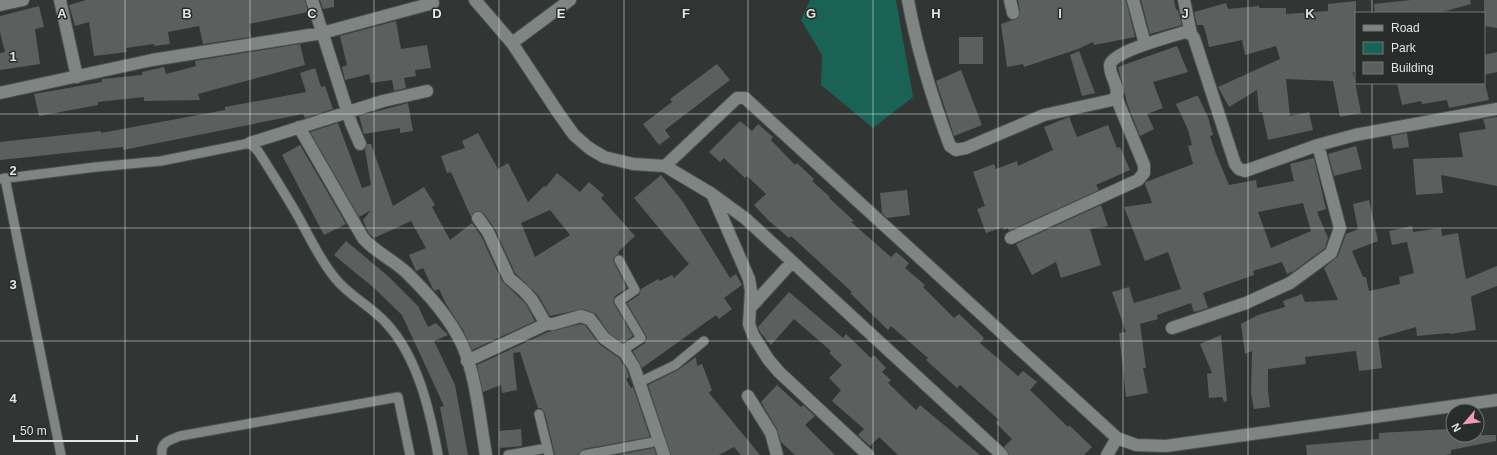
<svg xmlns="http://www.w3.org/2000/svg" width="1497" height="455" viewBox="0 0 1497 455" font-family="Arial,sans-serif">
	<rect width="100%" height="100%" fill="#313635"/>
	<!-- green -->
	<path fill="#196254" d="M810,0h86l17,97 -40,31 -52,-43 1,-30 -21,-35z"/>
	<!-- building -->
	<path fill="#5b605f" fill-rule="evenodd" d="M86,0h219l3,12 -59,12 2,13 -48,7 -4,-18 -31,6 2,12 -16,2v-2l-28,4 1,4 -33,4 -5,-34 -14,4 -6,-21z
		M320,0h14v7l-11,2z
		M1018,0h108l9,37 -41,8 -1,-3 -15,7 -54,18 -1,-3 -16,3 -6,-43 17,-6 2,-6z
		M1141,0h33l2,10h2l4,15 -32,9z
		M1411,0h59l1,4 -33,9h-63l-1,-9z
		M1484,0h13v28l-13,-2z
		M1356,1v71h-3l8,41 -21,4 -7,-36 -47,-2 4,37 19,-4 4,18 -45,10 -6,-28h-3l-2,-22 -28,17 -11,-20 62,-28 -4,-13 -31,9 -3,-15 -33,7 -4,-17 -2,-5h-6l-3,-13 32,-9 2,6 31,-3v2h27v6l42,-3v-7z
		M39,6l5,21 -9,2 5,35 -40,6v-17l5,-1 -5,-20v-16z
		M396,21l5,28 26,-4 4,23 -16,2 1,6 -12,2 2,10 -12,3 -2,-11 -21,3 -2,-9 -24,6 -3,-13 5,-2 -7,-29z
		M959,37h24v27h-24z
		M300,44l5,21 -107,29 2,6 -56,1v-4l-46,5v3l-59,11 -5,-22 68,-12v-3l40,-4v-3l22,-5 2,7 30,-8 -1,-5z
		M1177,46l11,26 -35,10 10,26 -16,6 7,15 -14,7 -13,-33 -9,-36z
		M1079,51l16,42 -13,3 -12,-41z
		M1497,52v20l-13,3v-20z
		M717,64l13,16 -65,50 5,7 -11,8 -16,-21 29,-22 -2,-3z
		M315,68l6,19 4,-1 8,23 -28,9 -2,-4 -180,36v-3l-123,13v-18l101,-11v2l124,-23v-3l81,-15 -6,-19z
		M961,70l21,55 -28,11 -18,-55z
		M1397,83h88l4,17 -40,8 -2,-8 -25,4 -1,-3 -19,4z
		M1196,96h2l10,21 5,18 -3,1 6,18 13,31 27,-5 1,8 37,-7 -4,-17 24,-6 12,51 -9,3 11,26 -3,10 -31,23 -7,3 -5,-12 -29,9 1,4 -51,18 5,15 -14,4 -3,-9 -34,12 1,4 -18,5 6,44h-3l5,25 -22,4 -7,-64 7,-1 -14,-40 17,-5 5,16 47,-14 -13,-37 -23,9 -21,-54 28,-4 -7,-19 1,-2 47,-18 -5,-18 4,-1 -4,-15 -12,-26zM1303,203l8,28 -40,17 -13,-36z
		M408,103l5,28 -13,2v-5l-36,6 -5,-18z
		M1069,117l8,20 31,-12 9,23 3,-1 10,23 -34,15 3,5 -90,41 -1,-3 -4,2 -1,-3 -17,6 -9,-24 8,-3 -12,-34 21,-8 2,5 21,-8 1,5 35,-16 -9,-23z
		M1497,117v69l-56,-11 2,18 -27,2 -3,-36 50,-2 -4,-24 27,-4 -3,-10z
		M740,121l12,10 6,-7 15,13 -2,3 24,25 2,-2 17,16 -2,2 18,16 -1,1 25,23 -3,1 40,35 5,-5 13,11 -4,5 20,17 -2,2 31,31 5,-4 17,16 8,8 -4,5 38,33 5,-5 14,11 -7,8 38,37 1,-2 23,22 -8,8h-75l-5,-8 8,-8 -16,-16 3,-3 -39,-35 -3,3 -31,-28 2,-2 -37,-32 -3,4 -38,-37 2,-1 -61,-56 -2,2 -21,-18 -14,-15 12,-11 -19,-18 -2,2 -21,-20 -4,4 -11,-10z
		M338,123l24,65 9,-3 -6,-35 2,-6h4l22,62 31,-19 11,18 -3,2 18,33 22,-17 9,13 21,45 24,23 9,17 -63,29 -9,-20 -17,-26 -7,-15 -4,2 -2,-2 -10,-21 -7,3 -7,-16 17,-7 -15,-27 -37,17 -5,-4 -6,-14 8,-10 -12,7 -49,-85z
		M478,133l20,36 10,-6 20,39 16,-16 2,1 11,-14 23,19 9,-10 15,13 -3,3 34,38 -17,16 1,2 -5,3 -1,3 14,28 -12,8 -2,6 20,34 -10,7 -14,-10 -13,-19 -13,-5 -33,7 -12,-21 -23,-22 -20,-44 -11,-15 -7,-3 -6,6 -20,-45 -4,1 -6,-17 24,-8 -3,-7zM550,210l20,25 -35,22 -14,-34z
		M1407,133l2,14 -16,2 -2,-13z
		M300,145l46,79 -22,11 -42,-80z
		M1356,146l6,23 -28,7 -6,-22z
		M661,175l22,27 47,76 6,-4 6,11 -18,13 8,11 -13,10 -3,-4 -74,53 -9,-17 12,-8 2,-6 -20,-34 12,-8 2,-6 17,-10 2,2 12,-6 2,3 15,-14 -55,-66z
		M907,190l3,25 -23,3 -5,-5 -2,-20z
		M1369,200l9,41 -26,10 11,26h3l3,14 31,-7 -1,-7 15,-4 -7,-31 -15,3 -3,-14 23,-5 1,6 28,-4 1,8 16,-3 8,46 31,-13v20l-25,10 -1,2 5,32 -26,4 -1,-1 -32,3 -1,-9 -38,11 4,30 -23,3 -3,-20 -51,6 1,7 -38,5v22l2,16 -16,2 -3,-16 1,-42 -7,3 -4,-30 17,-9 27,-8 -2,-6 19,-7 3,8 33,-2 -14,-32 14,-12 8,-22 12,-5 -5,-25z
		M1101,205l7,21 -18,3 11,36 -40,13 -5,-16 -24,13 -16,-31z
		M346,241l42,35 30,30 10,21 8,-4 12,12 -14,6 21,44 13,70h-19l-9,-48 4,-1 -42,-91 -28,-27 -40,-33z
		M789,292l54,46 3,-4 25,24 3,-3 12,13 -4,4 9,8 -3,3 28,27 4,-5 60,50h-82l-19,-18 -9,9 -12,-11 6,-6 -32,-28 9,-11 -12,-12 13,-13 -13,-12 2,-2 -37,-32 -23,26 -11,-13 -2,-5z
		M581,324l4,1 14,19 20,14 8,12 2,7 -3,2 5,9 2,-1 17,50 -67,12 -5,6h-23l-10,-42 -4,-5h-3l-18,-56 -7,1 4,37 -15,3 -1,-8 -18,7 -6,-27 71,-33z
		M1221,335l6,66 -3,1 -2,-5 -13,1 -2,-24 5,-1 -12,-29z
		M696,357l1,9 5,-2 10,26 -3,3 51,62h-19l-7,-8 -15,8h-48l-23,-70 30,-15z
		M777,385l24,22 2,-2 12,11 -10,9 30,30h-40l-14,-13 -4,-13 -16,-27z
		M521,429l1,17 -22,2 -1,-17z
		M1449,429v6h47v6l-45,9v4l-6,1h-138l-1,-10 73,-6v-6z
		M654,448l2,7h-39z"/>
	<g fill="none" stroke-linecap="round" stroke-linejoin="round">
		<defs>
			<path id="lane" d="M5,178l56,277
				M0,179l96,-12 65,-6 89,-18 8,8c14,22 28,44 41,67 11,20 21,42 36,60 14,18 36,28 52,46 31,34 43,87 51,131
				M619,260l16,30 -16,11 22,37 -18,12
				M640,382l35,-17 29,-24
				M539,414l10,41
				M162,455c-2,-13 8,-15 18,-19l218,-39 12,58
				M508,455l39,-7
				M584,455l75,-14"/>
			<path id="street" d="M60,0l17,77
				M312,0l39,123 9,21
				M475,0l37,43 47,71 15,21 15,13 15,9 29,7 32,2 47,28 34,25 256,236
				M908,0c9,50 24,98 42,146l6,4 10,-2 78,-33 68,-15 4,-3c4,-11 -7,-21 -6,-32 1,-13 62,-29 75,-33l6,2 3,4 41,126 4,5 6,2 73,-26 37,-10 142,-26
				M1010,0l3,13
				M1133,0l12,44
				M1184,0l7,34
				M0,5l23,-5
				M512,43l58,-43
				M0,93l152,-33 170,-27 111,-30
				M299,127l64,111c13,15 31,22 45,36 21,21 41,43 54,70 14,31 18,77 24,111
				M250,143l133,-42 44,-10
				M665,166l72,-68h8l372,340 19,7 30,1 331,-46
				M713,196l36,83 2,12 -2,33 4,11 15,24 11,13 89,83
				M478,218l10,14 21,46 15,13 8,9 14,24h7l28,-8 9,3 14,19 21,15 9,14 30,88
				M1011,238l127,-58 6,-7v-8l-28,-68
				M751,307l41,-45
				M1172,328l74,-25 44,-20 41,-30 9,-25 -22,-83
				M467,361l79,-37
				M748,396l23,37 6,22
				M1107,455l10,-17"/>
		</defs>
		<!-- lane casing -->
		<use href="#lane" stroke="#4d5251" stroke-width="11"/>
		<!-- street casing -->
		<use href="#street" stroke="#4d5251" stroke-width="14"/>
		<!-- lane -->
		<use href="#lane" stroke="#7f8583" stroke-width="9"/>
		<!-- street -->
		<use href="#street" stroke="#7f8583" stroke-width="12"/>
	</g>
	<!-- grid -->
	<path fill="none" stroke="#e2e5e4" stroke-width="1" stroke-opacity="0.55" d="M125,0v455M250,0v455M374,0v455M499,0v455M624,0v455M748,0v455M873,0v455M998,0v455M1123,0v455M1248,0v455M1372,0v13M1372,83v372M0,114h1497M0,228h1497M0,341h1497"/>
	<g font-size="13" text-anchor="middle" font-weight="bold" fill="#e2e5e4" stroke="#282c2b" stroke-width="3" stroke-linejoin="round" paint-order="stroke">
		<text x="62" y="18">A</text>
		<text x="187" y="18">B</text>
		<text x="312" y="18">C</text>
		<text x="437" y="18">D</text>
		<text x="561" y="18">E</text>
		<text x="686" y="18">F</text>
		<text x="811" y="18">G</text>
		<text x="936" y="18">H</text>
		<text x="1060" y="18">I</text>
		<text x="1185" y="18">J</text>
		<text x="1310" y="18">K</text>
		<text x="13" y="61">1</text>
		<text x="13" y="175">2</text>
		<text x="13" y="289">3</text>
		<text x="13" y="403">4</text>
	</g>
	<!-- legend -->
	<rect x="1355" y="12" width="130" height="72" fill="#282c2b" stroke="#727675"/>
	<rect x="1363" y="25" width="20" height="6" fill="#7f8583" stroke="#727675"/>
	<text x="1391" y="32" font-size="12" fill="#e2e5e4">Road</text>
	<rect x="1363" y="42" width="20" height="12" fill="#196254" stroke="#727675"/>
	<text x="1391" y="52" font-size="12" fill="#e2e5e4">Park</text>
	<rect x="1363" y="62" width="20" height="12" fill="#5b605f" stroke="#727675"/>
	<text x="1391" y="72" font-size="12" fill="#e2e5e4">Building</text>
	<!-- north arrow -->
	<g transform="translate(1465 423) rotate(242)"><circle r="19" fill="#282c2b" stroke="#727675"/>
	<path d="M0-3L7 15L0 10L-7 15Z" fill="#ef9ab9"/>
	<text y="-6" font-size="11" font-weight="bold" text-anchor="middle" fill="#e2e5e4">N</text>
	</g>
	<!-- scale -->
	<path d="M14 435v6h123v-6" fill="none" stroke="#e2e5e4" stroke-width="2"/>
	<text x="20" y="435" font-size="12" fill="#e2e5e4" stroke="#282c2b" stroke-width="3" paint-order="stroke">50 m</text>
</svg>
